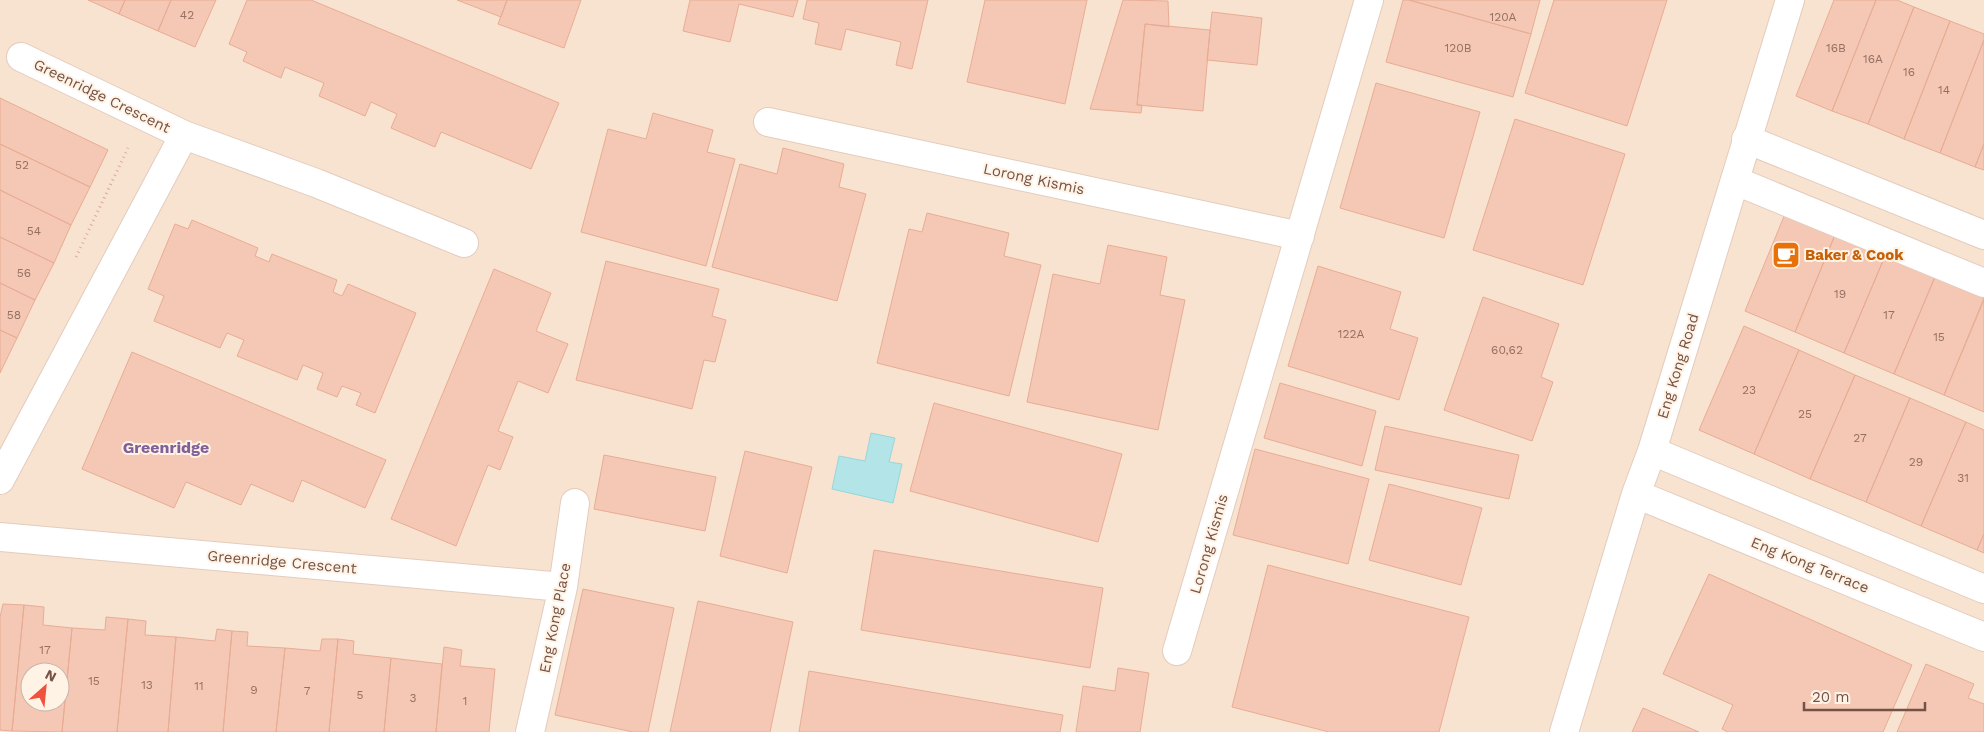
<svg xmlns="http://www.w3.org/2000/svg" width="1984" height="732" viewBox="0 0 1984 732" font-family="'Work Sans',sans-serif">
	<rect width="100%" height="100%" fill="#feefdf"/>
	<!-- residential -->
	<path fill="#f8e2d0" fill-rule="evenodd" d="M0,0h1984v732h-1984zM30,672h30v30h-30z"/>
	<!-- water -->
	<path fill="#b3e5e8" stroke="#98d6da" d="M871,433l24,5 -6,24 13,2 -9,39 -61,-14 7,-33 26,5z"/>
	<!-- building -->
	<path fill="#f5c8b5" stroke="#e8ac94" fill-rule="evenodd" d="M88,0h37l-6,14z
		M125,0h46l-13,31 -39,-17z
		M171,0h45l-21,47 -37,-16z
		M247,0h64l248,103 -28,66 -90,-37 -6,15 -44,-19 6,-14 -26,-12 -6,14 -46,-20 5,-13 -39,-16 -4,11 -38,-17 4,-9 -18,-8z
		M457,0h50l-6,17z
		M507,0h74l-17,48 -66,-24z
		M690,0h108l-5,17 -54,-13 -9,38 -47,-11z
		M807,0h121l-16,69 -16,-4 5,-23 -55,-13 -5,21 -26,-6 4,-21 -16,-4z
		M985,0h102l-22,104 -98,-22z
		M1123,0l45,1 1,26 -24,-3 -8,81h5l-1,8 -51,-4z
		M1403,0h6l122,34 -18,63 -127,-35z
		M1409,0h131l-9,34z
		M1554,0h113l-40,126 -102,-33z
		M1834,0h42l-44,111 -36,-15z
		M1876,0h21l17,7 -46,117 -36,-13z
		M1914,7l36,14 -46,118 -36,-15z
		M1212,12l50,6 -5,47 -50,-5z
		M1950,21l34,13v6l-44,113 -36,-14z
		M1145,24l65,6 -7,81 -66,-6z
		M1984,40v104l-9,23 -35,-14z
		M1376,83l104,29 -36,126 -104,-30z
		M0,98l108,52 -18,37 -90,-43z
		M653,113l60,17 -6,22 28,7 -29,107 -125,-34 27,-103 38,10z
		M1515,119l110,35 -42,131 -110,-35z
		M0,144l90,43 -19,38 -71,-35z
		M1984,144v26l-9,-3z
		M783,148l61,16 -5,23 27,7 -29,107 -125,-34 28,-103 37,10z
		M0,190l71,35 -17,38 -54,-26z
		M927,213l82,20 -5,23 37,9 -32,131 -132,-33 32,-134 13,3z
		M1785,214l50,21 -40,97 -50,-21z
		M192,220l66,28 -3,8 14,6 3,-8 65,26 -4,12 9,4 6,-12 68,29 -41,100 -19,-8 5,-12 -19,-7 -5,11 -20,-8 6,-16 -20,-8 -6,15 -60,-24 7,-16 -17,-7 -7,15 -66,-27 10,-25 -16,-7 27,-65 13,5z
		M1835,235l50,21 -41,97 -49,-21z
		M0,237l54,26 -19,37 -35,-17z
		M1108,245l59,12 -7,38 25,5 -27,130 -131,-28 26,-128 47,10z
		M1885,256l50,21 -41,97 -50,-21z
		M606,261l113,28 -7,27 14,4 -11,42 -11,-2 -12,49 -116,-29z
		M1318,266l83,26 -11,37 28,9 -19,62 -111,-34z
		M494,269l57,24 -15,38 32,13 -20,49 -30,-12 -20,50 15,6 -13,33 -12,-5 -32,81 -65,-27z
		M1935,277l49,21 -40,97 -50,-21z
		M0,283l35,17 -18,38 -17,-8z
		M1483,297l76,27 -18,53 12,5 -21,59 -88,-31z
		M1984,300v112l-40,-17z
		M1744,326l55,24 -45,104 -55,-24z
		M0,330l17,8 -17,35z
		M1799,350l56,25 -45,104 -56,-25z
		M132,352l254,108 -21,48 -63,-28 -9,22 -42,-18 -10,21 -55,-23 -12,26 -92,-39z
		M1855,375l55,23 -44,104 -56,-23z
		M1280,383l96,28 -14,55 -98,-28z
		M1910,398l56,24 -45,104 -55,-24z
		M934,403l188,51 -24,88 -188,-51z
		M1966,422l18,8v104l-7,16 -56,-24z
		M1385,426l134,29 -10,44 -134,-29z
		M1255,449l114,30 -21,85 -115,-29z
		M745,451l67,16 -25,106 -67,-17z
		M604,455l112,22 -11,54 -111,-22z
		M1389,484l93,24 -21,77 -92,-25z
		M1984,534v19l-7,-3z
		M874,550l229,38 -13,80 -229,-38z
		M1268,565l201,52 -30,115h-110l-97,-25z
		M1709,574l203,91 -29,67h-155l-6,-3 11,-24 -70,-31z
		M583,589l91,19 -26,124h-15l-78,-17z
		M698,601l95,21 -23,110h-100z
		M3,604l21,1 -12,126 -12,-1v-113z
		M24,605l20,2 -1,18 29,3 -10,104 -50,-1zM30,672h30v30h-30z
		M106,617l22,2 -11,113h-55l10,-104 33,2z
		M128,619l18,2 -1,14 31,2 -8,95h-51z
		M217,629l15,2 -9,101h-55l8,-95 39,4z
		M232,631l16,1 -1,14 38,2 -9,84h-53z
		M322,639h16l-9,93h-53l9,-84 35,3z
		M338,639l16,2 -1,13 38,4 -7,74h-55z
		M444,647l18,3 -2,16 35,3 -6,63h-53z
		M391,658l51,6 -6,68h-52z
		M1926,664l48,20 -6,14 16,6v28h-87z
		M1118,668l31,5 -9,59h-64l7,-46 32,5z
		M809,671l254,44 -3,17h-261z
		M1643,708l56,24h-67z"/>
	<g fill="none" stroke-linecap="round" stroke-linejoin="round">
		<defs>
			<path id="minor" d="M21,57l163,78 132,48 148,60
				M768,122l532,114
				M1746,139l238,96
				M1736,181l248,102
				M1652,451l332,138
				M0,480l184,-345
				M1636,494l348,143
				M0,537l563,50
				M1177,651l192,-651
				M530,732l33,-145 12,-84
				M1564,732l72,-238 16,-43 138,-451"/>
		</defs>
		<!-- minor casing -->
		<use href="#minor" stroke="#e4ccbd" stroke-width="30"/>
		<!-- path -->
		<path stroke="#d9ab98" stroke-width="3" stroke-dasharray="1 4" stroke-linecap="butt" d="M76,257l52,-109"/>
		<!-- minor -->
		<use href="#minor" stroke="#fff" stroke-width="28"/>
	</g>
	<!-- icons -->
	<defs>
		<symbol id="cafe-square" viewBox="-11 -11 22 22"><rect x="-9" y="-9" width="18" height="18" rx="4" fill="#e8710a" stroke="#fff3e6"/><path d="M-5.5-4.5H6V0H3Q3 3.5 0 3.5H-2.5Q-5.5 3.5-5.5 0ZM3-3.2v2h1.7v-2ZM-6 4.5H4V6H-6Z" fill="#fff"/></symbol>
	</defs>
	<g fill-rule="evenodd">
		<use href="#cafe-square" x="1770" y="239" width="32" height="32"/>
	</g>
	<g text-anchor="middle" stroke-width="4" stroke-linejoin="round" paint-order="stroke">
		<!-- number labels -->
		<g font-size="12" fill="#957061">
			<text x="187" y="19">42</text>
			<text x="1503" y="21">120A</text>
			<text x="1458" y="52">120B</text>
			<text x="1836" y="52">16B</text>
			<text x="1873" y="63">16A</text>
			<text x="1909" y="76">16</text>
			<text x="1944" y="94">14</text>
			<text x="22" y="169">52</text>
			<text x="34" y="235">54</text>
			<text x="24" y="277">56</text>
			<text x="1840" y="298">19</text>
			<text x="14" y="319">58</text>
			<text x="1889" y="319">17</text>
			<text x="1351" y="338">122A</text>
			<text x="1939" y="341">15</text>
			<text x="1507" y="354">60,62</text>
			<text x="1749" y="394">23</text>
			<text x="1805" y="418">25</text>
			<text x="1860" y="442">27</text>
			<text x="1916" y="466">29</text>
			<text x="1963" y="482">31</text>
			<text x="45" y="654">17</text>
			<text x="94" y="685">15</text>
			<text x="147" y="689">13</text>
			<text x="199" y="690">11</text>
			<text x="254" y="694">9</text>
			<text x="307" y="695">7</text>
			<text x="360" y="699">5</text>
			<text x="413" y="702">3</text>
			<text x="465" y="705">1</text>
		</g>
		<!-- street labels -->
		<g font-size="15" fill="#755245" stroke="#fff3e6">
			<text transform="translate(102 96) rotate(26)" y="5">Greenridge Crescent</text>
			<text transform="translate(1034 179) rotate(12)" y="5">Lorong Kismis</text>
			<text transform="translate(1678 366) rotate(-73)" y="5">Eng Kong Road</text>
			<text transform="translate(1209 544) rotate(-74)" y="5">Lorong Kismis</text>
			<text transform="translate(282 562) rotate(5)" y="5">Greenridge Crescent</text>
			<text transform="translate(1810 565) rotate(22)" y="5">Eng Kong Terrace</text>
			<text transform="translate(555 618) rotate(-79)" y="5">Eng Kong Place</text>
		</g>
		<!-- food labels -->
		<g font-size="15" font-weight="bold" fill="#c56008" stroke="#fff3e6" text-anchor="start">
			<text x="1805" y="260">Baker &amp; Cook</text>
		</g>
		<!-- neighbourhood labels -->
		<g font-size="16" font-weight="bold" fill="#816099" stroke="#fff3e6">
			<text x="166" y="453">Greenridge</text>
		</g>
	</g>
	<!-- north arrow -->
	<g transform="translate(45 687) rotate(27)"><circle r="24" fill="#fff3e6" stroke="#c8b3a6"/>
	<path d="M0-4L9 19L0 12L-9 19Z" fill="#f0533b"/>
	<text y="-8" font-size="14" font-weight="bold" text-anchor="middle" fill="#755245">N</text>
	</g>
	<!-- scale -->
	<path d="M1804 702v8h121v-8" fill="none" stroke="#755245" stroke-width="2.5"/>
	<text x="1812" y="702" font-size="15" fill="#755245" stroke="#fff3e6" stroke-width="4" paint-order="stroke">20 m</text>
</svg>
